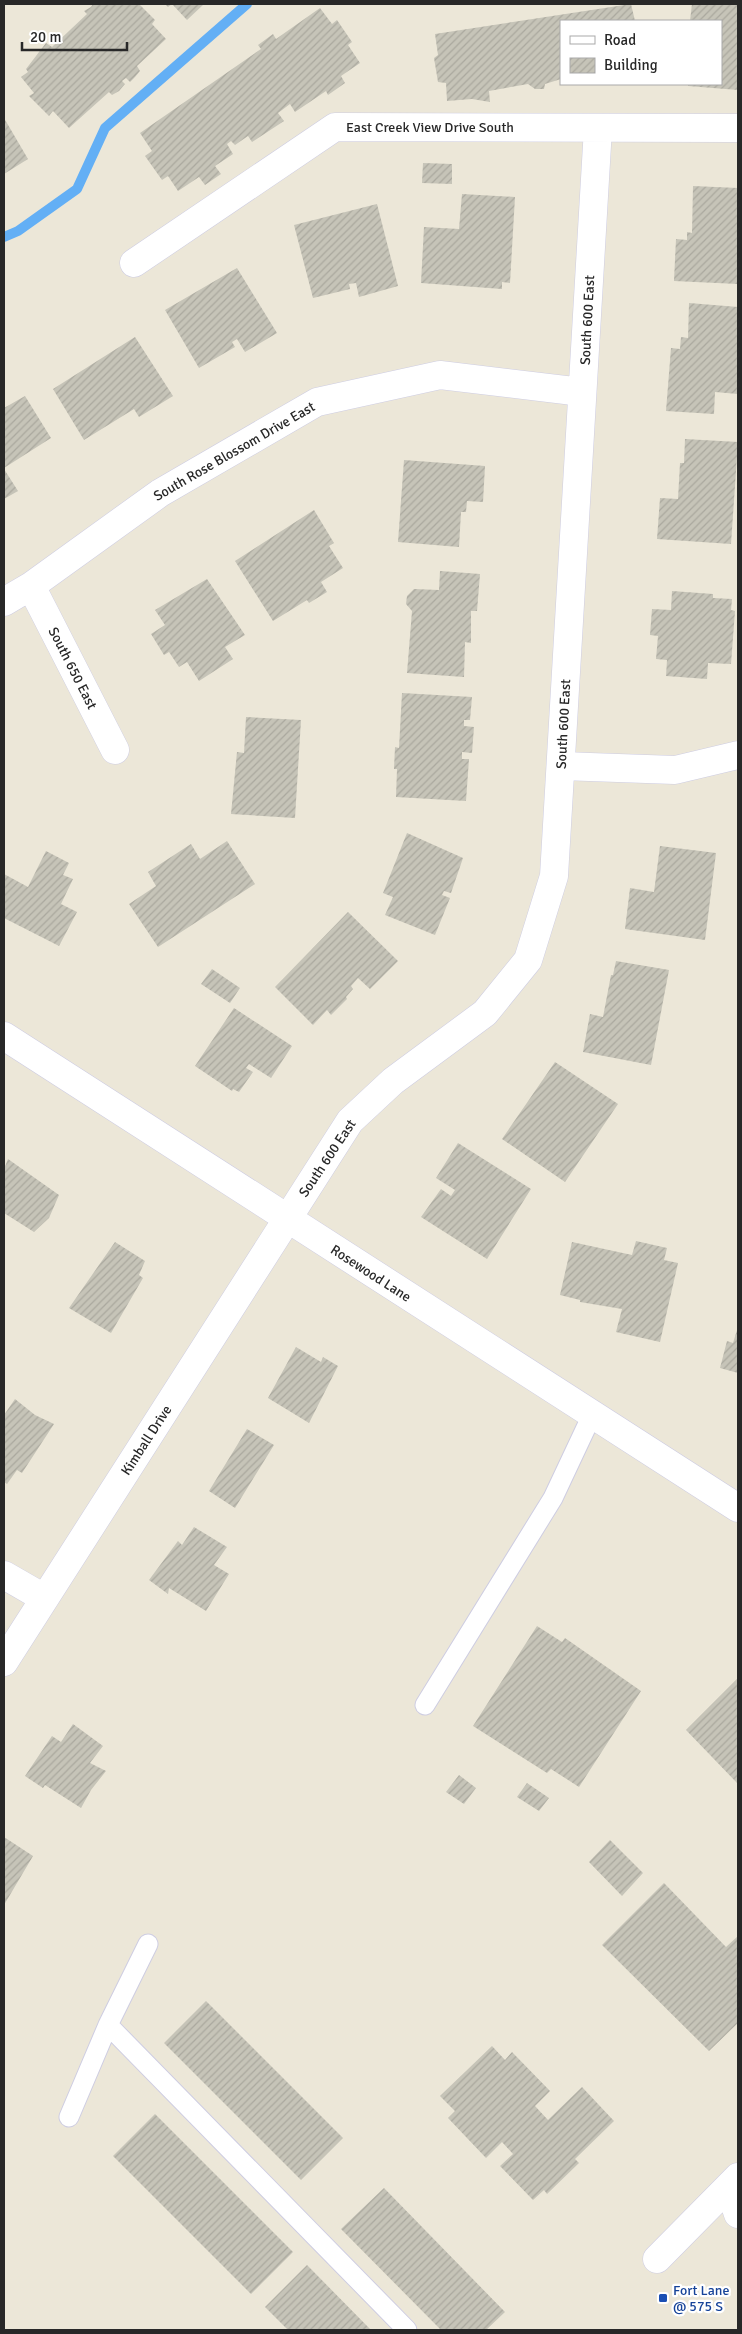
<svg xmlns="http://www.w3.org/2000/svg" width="742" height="2334" viewBox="0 0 742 2334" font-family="Signika,sans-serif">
	<defs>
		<pattern id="building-hatch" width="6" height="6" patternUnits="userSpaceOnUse" patternTransform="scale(1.25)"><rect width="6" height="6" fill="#c6c4b8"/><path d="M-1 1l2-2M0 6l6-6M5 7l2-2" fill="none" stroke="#aaa89e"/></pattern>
	</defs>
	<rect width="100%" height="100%" fill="#ece7d8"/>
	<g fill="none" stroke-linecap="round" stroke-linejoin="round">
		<!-- stream -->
		<path stroke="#63aff5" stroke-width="10" d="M4,237l14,-6 59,-42 28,-61 142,-124"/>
	</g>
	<!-- building -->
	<path fill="url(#building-hatch)" d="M93,4h46l16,16 -3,4 14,15 -29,27 3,5 -5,6 -5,5 -4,-4 -4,3 3,3 -6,7 -7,4 -3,-3 -40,36 -16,-17 -4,5 -20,-20 5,-3 -13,-16 7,-5 -2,-3 20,-26 6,4 35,-33 -3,-3 7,-4z
		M165,4h39l-17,16 -15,-16 -4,3z
		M631,4l4,17h-74v58l-16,5 -1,5h-9l-7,-5 -39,7 1,11 -18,-3 -25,2 -1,-18 -8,-1 -4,-24 4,-3 -3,-21z
		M692,4h46v86l-50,-4v-2h33v-63h-31z
		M320,8l12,16 5,-4 15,22 -4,3 12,18 -19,13 4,7 -17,12 -2,-4 -31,21 -5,-8 -12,9 6,8 -32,21 -4,-6 -13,9 -4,-4 -4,3 6,10 -18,12 6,8 -16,11 -6,-8 -21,14 -10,-15 -6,4 -17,-24 7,-5 -12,-18 121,-84 -3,-4 15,-11 3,5z
		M4,118l24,41 -24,15z
		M423,163l29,1v20l-30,-1z
		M693,186l45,2v96l-64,-3 2,-42 11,1v-8l5,1z
		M462,194l53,3 -5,86 -8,-1v7l-81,-6 3,-56 35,2z
		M377,204l21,82 -39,11 -3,-14 -7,1 1,5 -37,9 -19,-73z
		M237,268l40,65 -32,19 -8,-13 -5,3 3,5 -36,21 -34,-58z
		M689,303l49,4v87l-23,-2 -1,22 -48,-3 5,-63 9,1 1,-12 7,1z
		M135,337l38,59 -34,21 -5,-8 -50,31 -31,-51z
		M25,396l26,42 -47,30v-60z
		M685,439l53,3 -7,102 -74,-5 3,-41 18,1 2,-36h4z
		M404,460l81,6 -2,36 -16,-1 -1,11h-5l-2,35 -61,-5z
		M4,469l14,22 -14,8z
		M314,510l20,33 -5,3 14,22 -22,14 6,10 -18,11 -2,-3 -34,21 -38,-60z
		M440,571l40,3 -3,37h-6v32l-6,-1 -1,35 -57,-4 5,-62 -6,-7 1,-8 7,-7 25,1z
		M207,579l38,56 -20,12 8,12 -34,22 -12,-19 -8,5 -10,-15 -5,3 -13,-21 14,-9 -10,-15z
		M672,591l41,3v4l19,1 -1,11 4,1 -4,53 -23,-1 -1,16 -41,-3 1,-16 -11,-1 2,-23 -8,-1 2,-26 19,1z
		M402,693l70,4 -2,23h-6v6l10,1 -2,26 -10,-1v7h7l-3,42 -70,-4 1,-28h-3l1,-22 4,1z
		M246,717l55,3 -6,98 -64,-4 6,-62 7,1z
		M407,833l56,25 -12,35 -7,-2 -2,4 8,3 -15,37 -50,-20 8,-18 -10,-4z
		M227,841l28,43 -97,63 -29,-43 27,-18 -8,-14 43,-28 9,15z
		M660,846l56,7 -11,87 -80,-11 5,-41 24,4z
		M46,851l23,12 -6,12 10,4 -12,25 16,8 -18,34 -55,-28v-44l24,13z
		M348,912l50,49 -28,28 -12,-11 -7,8 2,3 -7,8 1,2 -16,16 -4,-5 -14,15 -38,-38z
		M616,961l53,9 -18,95 -68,-13 7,-38 13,3 8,-42h2z
		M212,969l28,19 -10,15 -29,-19z
		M234,1008l58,38 -21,32 -22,-14 -3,4 7,4 -14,20 -6,-3 -1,2 -37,-25z
		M555,1062l63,42 -53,78 -63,-43z
		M458,1143l73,46 -44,70 -66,-42 20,-28 10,7 4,-6 -19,-12z
		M8,1159l51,36 -10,23 -15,14 -30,-19v-44z
		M636,1241l31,7 -3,12 14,3 -18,79 -44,-10 6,-23 -42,-7v-2l-20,-5 12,-53 60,13z
		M115,1242l30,19 -6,14 4,3 -32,55 -42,-25z
		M738,1327v46l-18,-5 7,-27 6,2z
		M296,1347l25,15 2,-5 15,9 -29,57 -41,-25z
		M15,1399l20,16 19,9 -32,49 -5,-3 -10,14 -3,-2v-67z
		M247,1429l27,16 -39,63 -26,-17z
		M194,1527l33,20 -13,18 15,9 -23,37 -37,-23 -1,6 -19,-14 29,-39 4,4z
		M537,1626l25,16 3,-4 76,53 -62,96 -28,-18 -4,4 -74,-47z
		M738,1678v106l-52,-54z
		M73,1724l30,22 -13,17 16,8 -15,19 -10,18 -36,-23 -2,3 -18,-12 27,-40 9,6z
		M459,1775l17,13 -12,16 -18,-12z
		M527,1783l22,15 -10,13 -22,-14z
		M4,1837l29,19 -29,49z
		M610,1840l33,33 -21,23 -33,-34z
		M664,1883l62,64 12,-11v87l-29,28 -107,-106z
		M206,2001l137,137 -42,42 -137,-137z
		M492,2046l13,14 7,-8 38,39 -15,15 13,14 34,-33 32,34 -39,38 4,4 -32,31 -3,-4 -11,10 -33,-34 13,-12 -11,-12 -16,16 -38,-40 7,-7 -15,-15z
		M155,2114l138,138 -42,42 -138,-138z
		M384,2188l121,124 -19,18h-45l-100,-101z
		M307,2265l64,65h-83l-23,-23z"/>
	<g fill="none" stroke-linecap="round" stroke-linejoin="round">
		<defs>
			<path id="lane" d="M425,1705l128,-207 39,-83
				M148,1944l-40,81 299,305
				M69,2117l39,-92"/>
			<path id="street" d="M134,263l201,-136 403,1
				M31,586l84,164
				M4,602l27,-16 129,-93 157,-91 123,-27 142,17
				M561,766l114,4 63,-15
				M4,1575l40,23
				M4,1662l346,-541 43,-40 92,-68 43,-53 26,-84 44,-748
				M729,2187l9,27
				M657,2259l81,-82"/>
			<path id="secondary" d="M4,1036l734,472"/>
		</defs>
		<!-- lane casing -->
		<use href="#lane" stroke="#cecde2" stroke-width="21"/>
		<!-- street casing -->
		<use href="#street" stroke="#cecde2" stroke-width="29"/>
		<!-- secondary casing -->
		<use href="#secondary" stroke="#cecde2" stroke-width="29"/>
		<!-- lane -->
		<use href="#lane" stroke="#fff" stroke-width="19"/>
		<!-- street -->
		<use href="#street" stroke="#fff" stroke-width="28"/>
		<!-- secondary -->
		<use href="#secondary" stroke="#fff" stroke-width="28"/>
	</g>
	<!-- markers -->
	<rect fill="#1a4fb4" stroke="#fff" stroke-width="2" x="658" y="2293" width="10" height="10" rx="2.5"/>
	<g text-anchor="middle" stroke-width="4.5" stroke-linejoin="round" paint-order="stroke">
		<!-- street labels -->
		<g font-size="14" fill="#282828" stroke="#fff">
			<text x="430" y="132">East Creek View Drive South</text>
			<text transform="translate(587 320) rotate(-87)" y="5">South 600 East</text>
			<text transform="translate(234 451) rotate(-30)" y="5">South Rose Blossom Drive East</text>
			<text transform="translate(73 668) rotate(63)" y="5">South 650 East</text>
			<text transform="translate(563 724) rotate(-87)" y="5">South 600 East</text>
			<text transform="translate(327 1158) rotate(-56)" y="5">South 600 East</text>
			<text transform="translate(371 1273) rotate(33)" y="5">Rosewood Lane</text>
			<text transform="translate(146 1440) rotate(-57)" y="5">Kimball Drive</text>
		</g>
		<!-- transit labels -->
		<g font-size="14" fill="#164399" stroke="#fff" text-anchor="start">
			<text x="673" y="2295">Fort Lane<tspan x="673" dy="16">@ 575 S</tspan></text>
		</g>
	</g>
	<!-- border -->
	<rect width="742" height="2334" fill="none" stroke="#282828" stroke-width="10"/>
	<!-- legend -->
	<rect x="560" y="20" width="162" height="65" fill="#ffffff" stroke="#a9a9a9"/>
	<rect x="570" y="36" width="25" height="8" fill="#ffffff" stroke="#a9a9a9"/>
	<text x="604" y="45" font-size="15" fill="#282828">Road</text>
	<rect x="570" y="58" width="25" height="15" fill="url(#building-hatch)" stroke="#a9a9a9"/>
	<text x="604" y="70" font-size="15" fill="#282828">Building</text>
	<!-- scale -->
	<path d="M22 42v8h105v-8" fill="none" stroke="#282828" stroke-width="2.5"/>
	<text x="30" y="42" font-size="15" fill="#282828" stroke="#ffffff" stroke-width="4" paint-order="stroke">20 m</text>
</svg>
